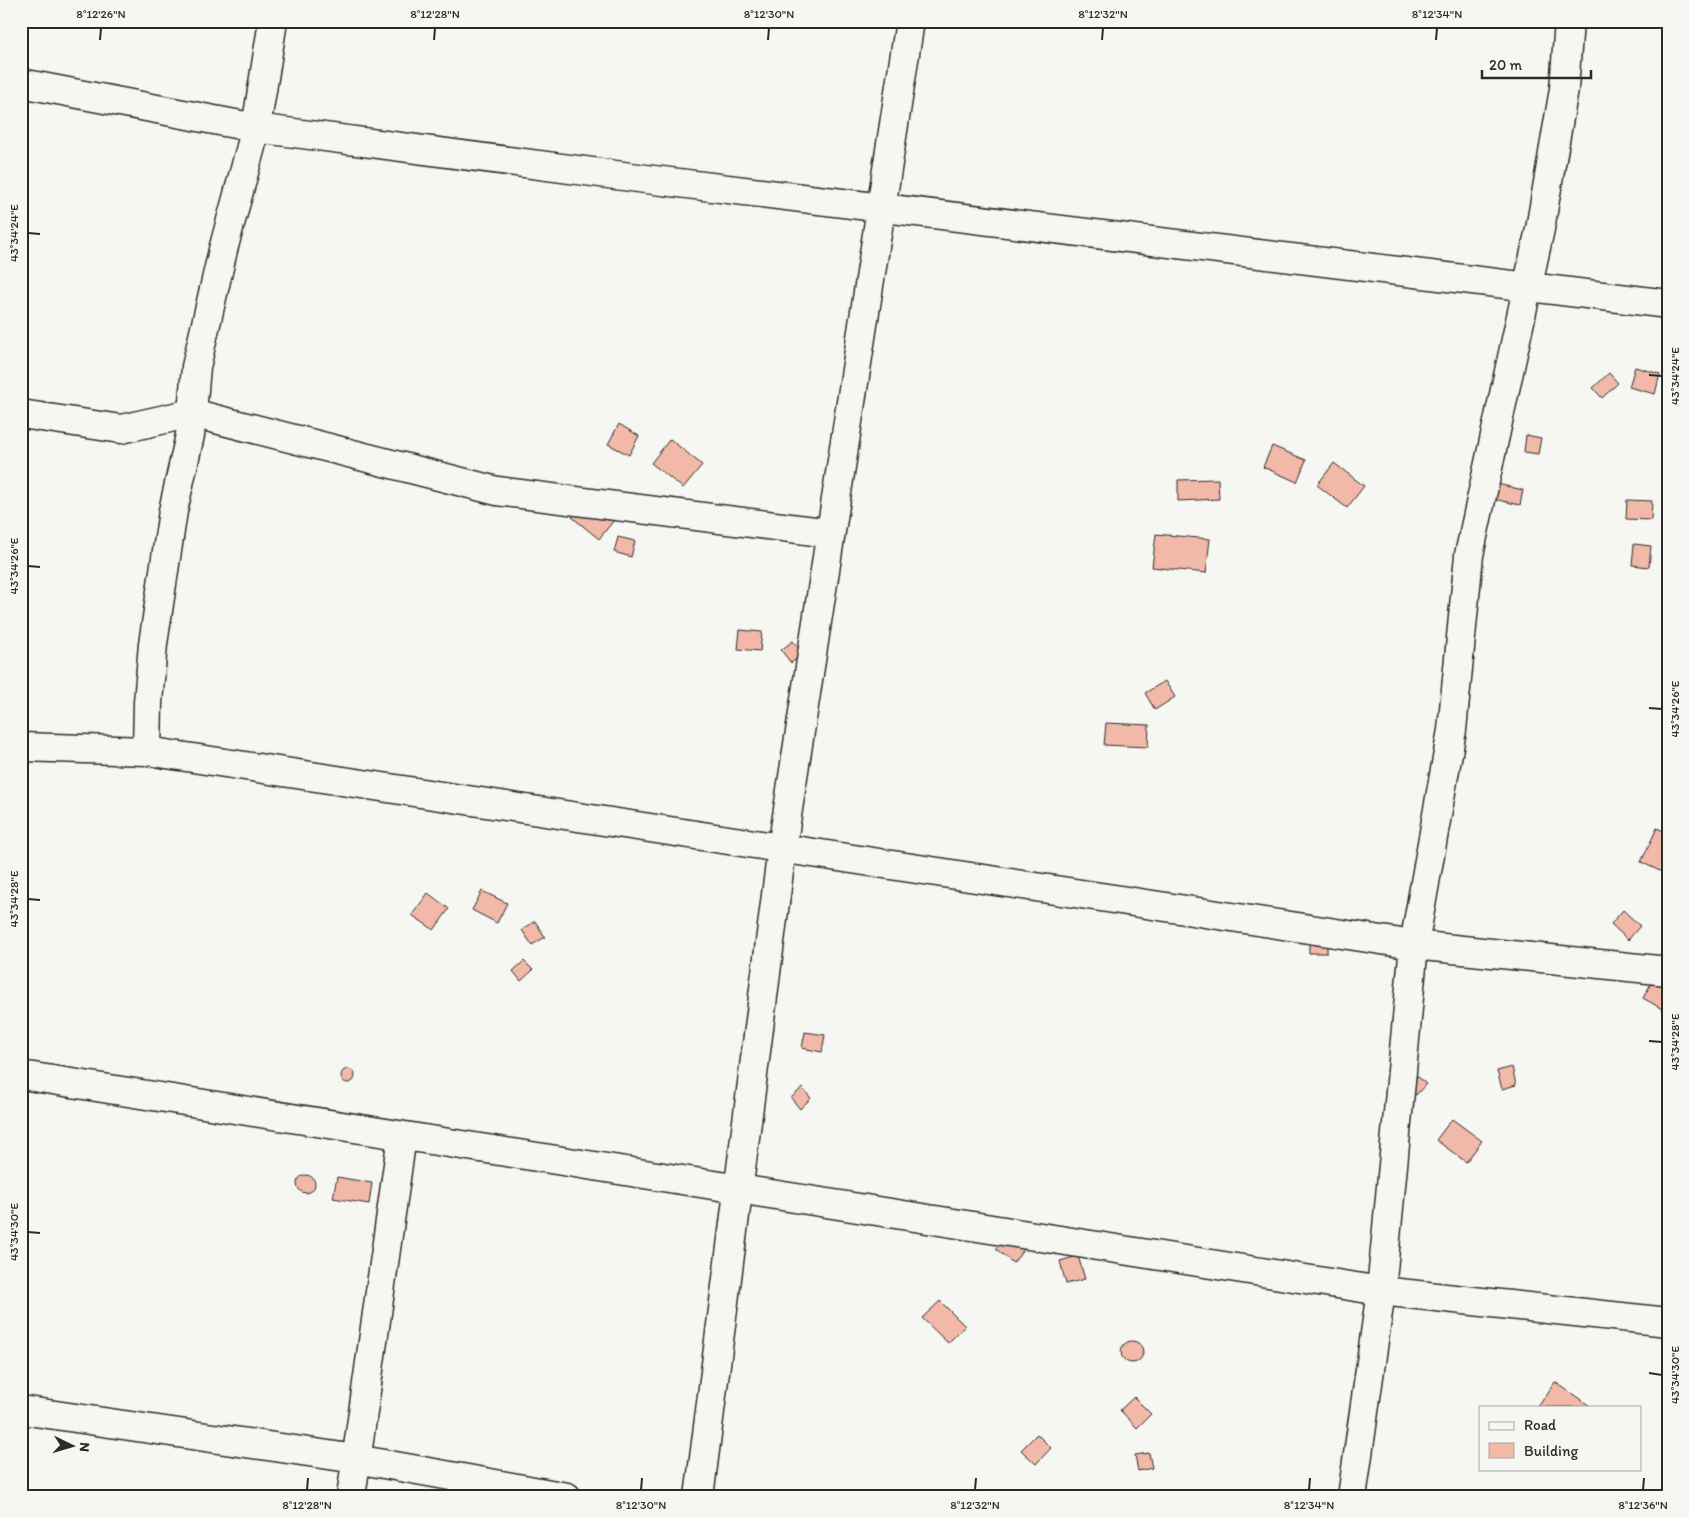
<svg xmlns="http://www.w3.org/2000/svg" width="1689" height="1518" viewBox="0 0 1689 1518" font-family="Itim,sans-serif">
	<rect width="100%" height="100%" fill="#f6f6f2"/>
	<filter id="ink" filterUnits="userSpaceOnUse"><feTurbulence type="fractalNoise" baseFrequency=".02" numOctaves="2"/><feDisplacementMap in="SourceGraphic" scale="10" xChannelSelector="R" yChannelSelector="G"/><feConvolveMatrix kernelMatrix="1 2 1 2 8 2 1 2 1" color-interpolation-filters="sRGB"/></filter>
	<g filter="url(#ink)">
		<!-- building -->
		<path fill="#f2b9a9" stroke="#2b2b2b" d="M1635,367l25,7 -5,20 -26,-7z
			M1609,373l9,10 -16,15 -9,-10z
			M619,424l20,12 -10,19 -21,-11z
			M1526,435l15,3 -3,16 -14,-2z
			M670,439l32,26 -19,23 -32,-25z
			M1272,446l34,14 -9,22 -34,-15z
			M1334,463l30,23 -17,22 -30,-23z
			M1218,479l1,20 -41,2v-21z
			M1493,483l30,7 -3,15 -31,-7z
			M588,498l26,22 -15,19 -27,-22z
			M1627,500l25,1 -1,19 -25,-1z
			M1156,534l54,5 -4,34 -54,-6z
			M618,537l17,4 -4,16 -17,-5z
			M1634,544l17,2 -2,21 -17,-2z
			M740,630l22,2 -2,19 -22,-2z
			M793,641l10,13 -12,9 -10,-13z
			M1165,681l10,16 -20,13 -10,-17z
			M1106,723l43,2 -1,22 -44,-2z
			M1657,828l11,5v42l-27,-13z
			M482,891l25,12 -10,20 -25,-13z
			M428,893l21,16 -15,21 -22,-15z
			M1623,910l17,16 -12,14 -17,-16z
			M535,921l10,16 -13,8 -10,-15z
			M1309,939l18,1v13h-18z
			M524,961l9,9 -12,11 -8,-10z
			M1653,980l15,9v14l-4,7 -21,-12z
			M805,1032l20,3 -3,17 -20,-4z
			M1512,1067l4,18 -14,4 -5,-18z
			M341 1076a7 7 0 1 1 14 0a7 7 0 1 1-14 0Z
			M1415,1074l11,10 -10,11 -11,-10z
			M802,1088l9,10 -11,11 -9,-11z
			M1452,1119l30,22 -16,21 -30,-22z
			M297 1184a9 9 0 1 1 18 0a9 9 0 1 1-18 0Z
			M337,1177l35,6 -3,21 -36,-6z
			M1009,1233l17,14 -13,16 -17,-14z
			M1078,1256l7,23 -19,5 -6,-23z
			M940,1301l25,25 -17,17 -26,-25z
			M1121 1352a11 11 0 1 1 22 0a11 11 0 1 1-22 0Z
			M1555,1382l35,24v1h-52z
			M1134,1397l17,17 -14,14 -17,-18z
			M1037,1434l14,14 -15,16 -15,-14z
			M1149,1453l3,15 -14,3 -3,-16z"/>
		<g fill="none" stroke-linecap="round" stroke-linejoin="round">
			<defs>
				<path id="minor" d="M21,83l235,45 390,51 1022,125
					M21,414l100,15 71,-16 305,78 333,42
					M21,747l126,4 1267,194 254,26
					M147,751l1,-49 5,-58 20,-133 17,-76 6,-68 27,-117 33,-122 17,-107
					M21,1075l1360,216 287,31
					M21,1410l335,49 211,38
					M351,1497l51,-361
					M699,1497l83,-649 128,-827
					M1352,1497l29,-206 33,-346 38,-215 17,-175 71,-326 24,-140 5,-68"/>
			</defs>
			<!-- minor casing -->
			<use href="#minor" stroke="#2b2b2b" stroke-width="31"/>
			<!-- minor -->
			<use href="#minor" stroke="#f6f6f2" stroke-width="28"/>
		</g>
	</g>
	<!-- ticks -->
	<path fill="none" stroke="#2b2b2b" stroke-width="2" d="M100,40l1,-12M434,40l1,-12M768,40l1,-12M1102,40l1,-12M1436,40l1,-12M28,233l12,1M1649,375l13,1M28,566l12,1M1649,708l13,1M28,899l12,1M1649,1041l13,1M28,1232l12,1M1649,1373l13,2M307,1490l1,-12M641,1490l1,-12M975,1490l1,-12M1309,1490l1,-12M1643,1490l1,-12"/>
	<!-- margin -->
	<rect width="1689" height="1518" fill="none" stroke="#f6f6f2" stroke-width="55"/>
	<!-- legend -->
	<rect x="1479" y="1406" width="162" height="65" fill="#f6f6f2" stroke="#a5a5a2"/>
	<rect x="1489" y="1422" width="25" height="8" fill="#f6f6f2" stroke="#a5a5a2"/>
	<text x="1524" y="1430" font-size="15" fill="#2b2b2b">Road</text>
	<rect x="1489" y="1443" width="25" height="15" fill="#f2b9a9" stroke="#a5a5a2"/>
	<text x="1524" y="1456" font-size="15" fill="#2b2b2b">Building</text>
	<!-- north arrow -->
	<g transform="translate(72 1446) rotate(95)" stroke="#f6f6f2" stroke-width="4" paint-order="stroke">
	<path d="M0-4L9 19L0 12L-9 19Z" fill="#2b2b2b"/>
	<text y="-8" font-size="14" font-weight="bold" text-anchor="middle" fill="#2b2b2b">N</text>
	</g>
	<!-- scale -->
	<path d="M1482 70v8h109v-8" fill="none" stroke="#2b2b2b" stroke-width="2.5"/>
	<text x="1489" y="70" font-size="15" fill="#2b2b2b" stroke="#f6f6f2" stroke-width="4" paint-order="stroke">20 m</text>
	<rect x="28" y="28" width="1634" height="1462" fill="none" stroke="#2b2b2b" stroke-width="2"/>
	<g font-size="12" text-anchor="middle" fill="#2b2b2b">
		<text x="101" y="18">8°12'26"N</text>
		<text x="435" y="18">8°12'28"N</text>
		<text x="769" y="18">8°12'30"N</text>
		<text x="1103" y="18">8°12'32"N</text>
		<text x="1437" y="18">8°12'34"N</text>
		<text transform="translate(14 233) rotate(-90)" y="4">43°34'24"E</text>
		<text transform="translate(1675 376) rotate(-90)" y="4">43°34'24"E</text>
		<text transform="translate(14 566) rotate(-90)" y="4">43°34'26"E</text>
		<text transform="translate(1675 709) rotate(-90)" y="4">43°34'26"E</text>
		<text transform="translate(14 899) rotate(-90)" y="4">43°34'28"E</text>
		<text transform="translate(1675 1042) rotate(-90)" y="4">43°34'28"E</text>
		<text transform="translate(14 1232) rotate(-90)" y="4">43°34'30"E</text>
		<text transform="translate(1675 1375) rotate(-90)" y="4">43°34'30"E</text>
		<text x="307" y="1509">8°12'28"N</text>
		<text x="641" y="1509">8°12'30"N</text>
		<text x="975" y="1509">8°12'32"N</text>
		<text x="1309" y="1509">8°12'34"N</text>
		<text x="1643" y="1509">8°12'36"N</text>
	</g>
</svg>
